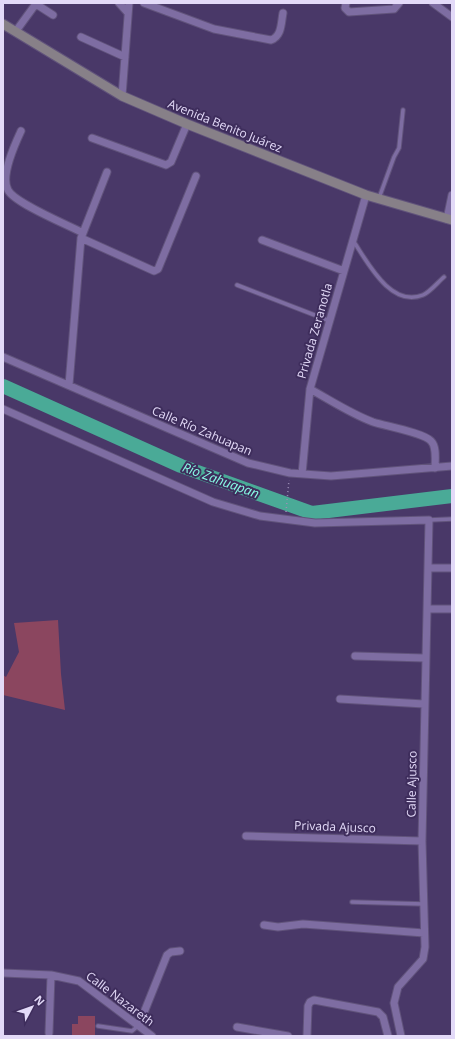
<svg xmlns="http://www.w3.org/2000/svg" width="455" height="1039" viewBox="0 0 455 1039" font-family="'Open Sans',sans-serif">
	<rect width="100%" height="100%" fill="#493868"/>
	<!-- green -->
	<path fill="#8b465f" d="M58,620l3,54 4,36 -62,-15v-20l3,2 13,-25 -5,-29z
		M78,1016h17v20h-23v-12h6z"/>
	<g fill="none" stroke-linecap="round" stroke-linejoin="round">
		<!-- river -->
		<path stroke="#4aaa97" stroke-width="14" d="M3,386l178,80 131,47 140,-17"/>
		<defs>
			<path id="lane" d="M379,198l15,-41 5,-9 4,-38
				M354,242c14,21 37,66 69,53 7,-3 15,-13 21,-18
				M237,285l93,36
				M429,520l23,-1
				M352,902l72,2
				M98,1026l34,5 6,-5"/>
			<path id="street" d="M119,3l9,10
				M144,3l70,26 57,11c11,-4 10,-17 12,-27
				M346,3l-1,5 4,4 45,-3 5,-6
				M433,3l19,14
				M16,31l19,-26 4,1 14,9
				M81,37l44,20
				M122,96l7,-93
				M21,131c-6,13 -21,45 -13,59 6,13 60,35 75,43
				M92,138l74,27 5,-3 16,-38
				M447,219l5,-24
				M81,238l73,33 4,-2 38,-93
				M262,240l82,31
				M3,357l245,106 42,10 41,3 121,-10
				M69,385l12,-147 26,-66
				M310,389c20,11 41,25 63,33 12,4 51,11 58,19 6,6 4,19 4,27
				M3,409l210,93 47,14 55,7 114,-3 -7,321 3,106 -2,12 -25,28 -4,16 7,33
				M302,474l8,-85 56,-194
				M428,568h24
				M427,609h25
				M355,656l70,2
				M340,699l84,5
				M246,836l176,5
				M264,925l14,2 25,-3 121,9
				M3,973l48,2 28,6 73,55
				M139,1025l28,-70 4,-3 9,-1
				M237,1027l51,9
				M49,1033l2,-58
				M307,1036l1,-30 2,-4 4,-2 64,12 5,5 5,19"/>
			<path id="secondary" d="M3,24l119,72 65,28 179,71 86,25"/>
		</defs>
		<!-- lane casing -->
		<use href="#lane" stroke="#61537b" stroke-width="5.5"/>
		<!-- street casing -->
		<use href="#street" stroke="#61537b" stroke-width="9"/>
		<!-- secondary casing -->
		<use href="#secondary" stroke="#61537b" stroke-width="11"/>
		<!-- path -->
		<path stroke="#9c8fb6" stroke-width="1.5" stroke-dasharray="1 3" stroke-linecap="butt" d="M286,512l3,-32"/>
		<!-- lane -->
		<use href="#lane" stroke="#7e6da2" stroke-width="3.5"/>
		<!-- street -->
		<use href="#street" stroke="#7e6da2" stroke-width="7"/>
		<!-- secondary -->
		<use href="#secondary" stroke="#878088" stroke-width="9"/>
	</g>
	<g text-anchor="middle" stroke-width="4" stroke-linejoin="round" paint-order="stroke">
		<!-- street labels -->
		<g font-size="12" fill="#e3daf8" stroke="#3e2d5c">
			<text transform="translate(225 126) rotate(22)" y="4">Avenida Benito Juárez</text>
			<text transform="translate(315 331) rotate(-74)" y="4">Privada Zeranotla</text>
			<text transform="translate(202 431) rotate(23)" y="4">Calle Río Zahuapan</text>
			<text transform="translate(412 784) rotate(-89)" y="4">Calle Ajusco</text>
			<text transform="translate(335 827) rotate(2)" y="4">Privada Ajusco</text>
			<text transform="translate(120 999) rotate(37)" y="4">Calle Nazareth</text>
		</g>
		<!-- water labels -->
		<g font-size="13" font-style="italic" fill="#88fde5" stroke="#3e2d5c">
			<text transform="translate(221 480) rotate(20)" y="5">Río Zahuapan</text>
		</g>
	</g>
	<!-- border -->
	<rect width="455" height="1039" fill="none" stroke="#e3daf8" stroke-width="8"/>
	<!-- north arrow -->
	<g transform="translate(32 1007) rotate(49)" stroke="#3e2d5c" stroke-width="3" paint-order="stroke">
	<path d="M0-3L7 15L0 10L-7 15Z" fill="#e3daf8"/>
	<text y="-6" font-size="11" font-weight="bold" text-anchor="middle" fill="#e3daf8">N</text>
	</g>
</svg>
